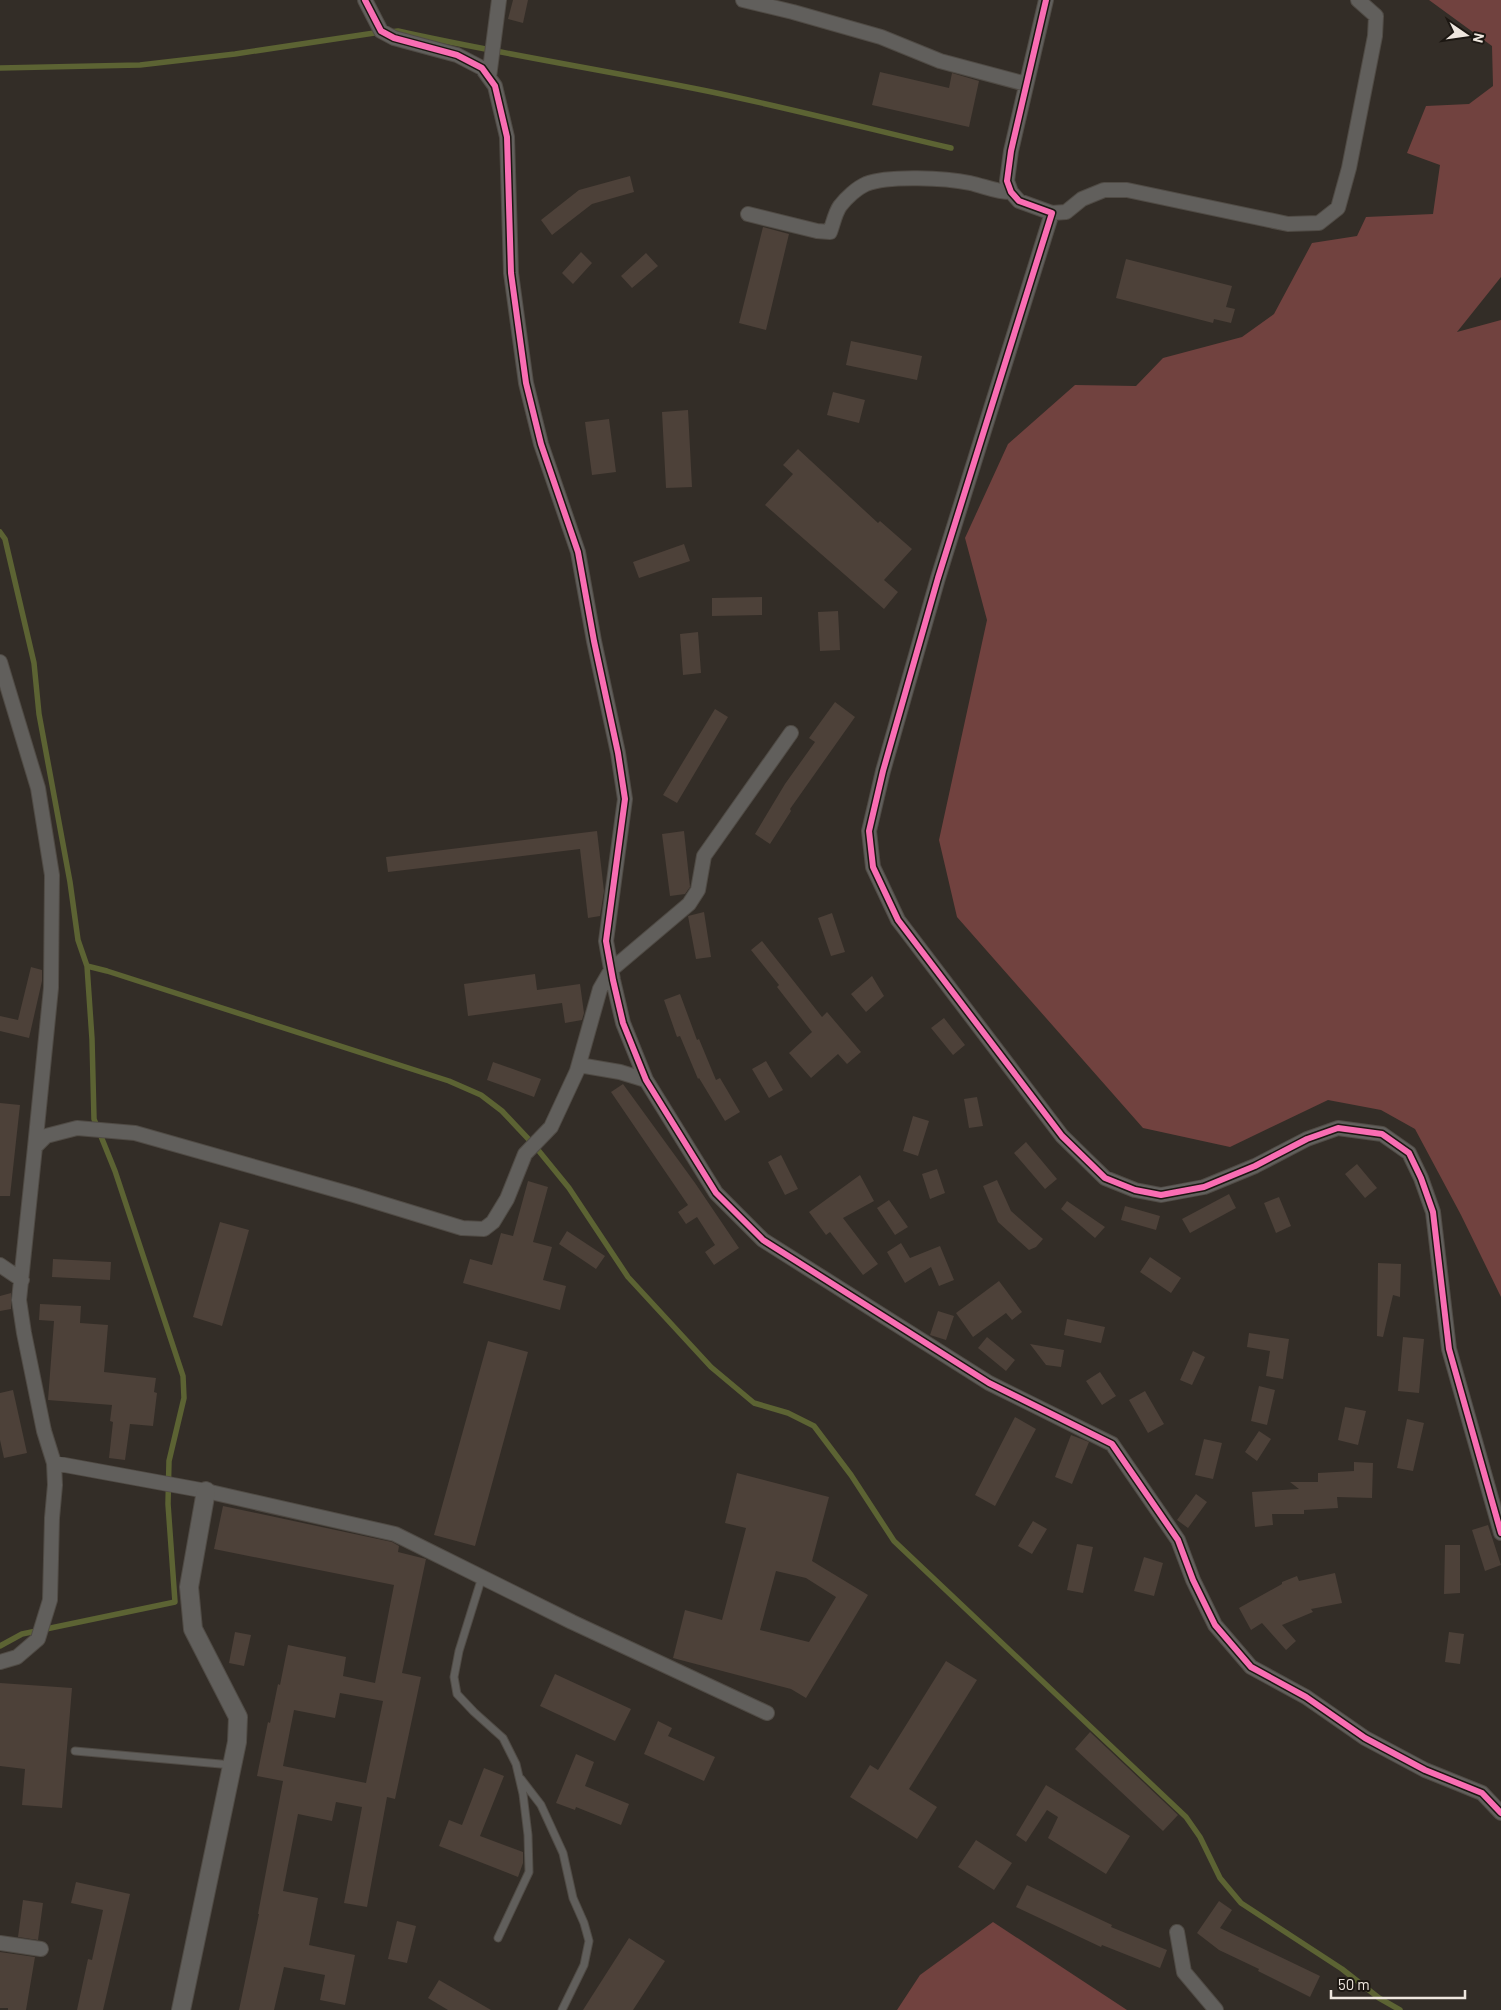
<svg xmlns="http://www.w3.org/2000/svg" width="1501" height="2010" viewBox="0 0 1501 2010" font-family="Barlow,sans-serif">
	<rect width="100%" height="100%" fill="#332d27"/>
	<!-- forest -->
	<path fill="#71423f" d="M1429,0h72v277l-44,55 44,-12v977l-40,-82 -46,-86 -34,-19 -53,-10 -98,47 -87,-19 -186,-211 -18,-77 48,-220 -22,-82 43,-94 67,-59 61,1 27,-28 79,-21 32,-23 38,-71 45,-7 9,-19 67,-3 7,-49 -33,-12 19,-47 43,-2 24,-18 -1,-40z
		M993,1922l134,88h-230l23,-35z"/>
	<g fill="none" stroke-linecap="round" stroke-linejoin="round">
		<!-- stream -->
		<path stroke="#5c6333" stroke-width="5.5" d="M390,32l8,-1c103,23 206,39 309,60 82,17 163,38 244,57
			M0,68l140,-3 95,-11 146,-22
			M0,532l5,7 29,124 5,51 31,168 8,58 9,26 20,5 342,110 32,14 21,16 32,34 35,43 59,89 83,90 43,36 34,10 26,13 37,49 43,66 292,276 14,20 20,41 21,25 101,66 37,29 21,12
			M0,1646l22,-12 153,-32 -7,-98 1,-43 15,-63 -1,-22 -68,-205 -21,-52 -2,-80 -5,-73"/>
	</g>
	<!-- building -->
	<path fill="#4d4139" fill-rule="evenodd" d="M513,0h15l-5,23 -15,-4z
		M880,72l69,16 3,-15 27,8 -10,46 -97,-22z
		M630,176l4,16 -42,12 -40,31 -11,-15 38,-30z
		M763,227l26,7 -23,96 -27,-7z
		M581,252l11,11 -19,21 -11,-11z
		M646,253l12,13 -26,22 -11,-12z
		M1126,259l106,27 -6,21 9,2 -4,14 -17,-4 -1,4 -97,-25z
		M851,341l71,15 -5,24 -71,-15z
		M833,392l32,8 -6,23 -32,-8z
		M688,410l4,77 -26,1 -4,-76z
		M609,419l7,53 -24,3 -7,-53z
		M798,449l80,74 2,-2 32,28 -28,31 14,12 -14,17 -119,-104 28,-31 -10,-9z
		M684,544l6,17 -51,17 -6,-16z
		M762,597v18l-50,1v-18z
		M838,611l2,39 -20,1 -2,-39z
		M698,632l3,41 -18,2 -3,-41z
		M835,702l20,15 -65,92 1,2 -21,33 -15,-10 30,-50 30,-42 -6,-4z
		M715,709l13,8 -51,86 -14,-8z
		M597,831l7,60 -4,25 -12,2 -8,-69 -192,23 -2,-15z
		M684,831l6,56 -5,7 -15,2 -8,-62z
		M704,912l7,45 -15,2 -8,-43z
		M832,913l13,39 -14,4 -13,-38z
		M762,941l60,76 5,-5 34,40 -14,12 -9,-10 -27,24 -22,-25 23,-21 -35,-45 2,-2 -28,-35z
		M31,967l11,3v11l-13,57 -29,-7v-15l18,4z
		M535,974l2,16 43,-6 4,29 -2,7 -17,3 -3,-20 -94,13 -4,-32z
		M872,976l12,20 -18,16 -15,-18z
		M680,994l17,46 2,-1 17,41 4,-2 20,34 -15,9 -26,-43 -1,1 -18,-43 -3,1 -13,-37z
		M944,1018l21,27 -12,10 -22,-27z
		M766,1061l17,29 -14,8 -17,-29z
		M493,1062l48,17 -7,18 -47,-17z
		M623,1084l72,99 44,65 -25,17 -9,-13 10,-7 -18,-28 -11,7 -8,-12 10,-7 -77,-113z
		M977,1097l6,29 -14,2 -5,-29z
		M0,1103l20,2 -10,91h-10z
		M913,1116l16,5 -11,35 -15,-5z
		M1026,1142l31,37 -12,10 -31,-36z
		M781,1155l17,34 -13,6 -17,-33z
		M1357,1164l20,24 -12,10 -20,-24z
		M937,1169l8,24 -15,6 -8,-25z
		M860,1175l14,26 -31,17 35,46 -15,11 -33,-43 -4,3 -17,-23z
		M997,1180l14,31 32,28 -7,8 -7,3 -31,-28 -15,-36z
		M528,1181l20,6 -15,55 19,5 -9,33 23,6 -6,24 -97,-27 7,-24 22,6 9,-32 12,3z
		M1229,1194l7,14 -46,25 -8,-14z
		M1279,1197l12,29 -15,7 -12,-30z
		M889,1200l19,27 -13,8 -18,-27z
		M1067,1201l38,26 -10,11 -34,-29z
		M1125,1206l35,10 -4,14 -35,-10z
		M220,1222l29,8 -27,96 -29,-9z
		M567,1231l38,25 -9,13 -37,-25z
		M901,1243l9,15 30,-12 14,34 -15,6 -8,-19 -26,16 -18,-31z
		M1150,1257l31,21 -10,15 -31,-21z
		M53,1259l58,3 -1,18 -58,-3z
		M1378,1263l23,1 -1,33 -7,-2 -10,42 -6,-1z
		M999,1281l23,31 -10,8 -6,-7 -33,24 -17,-24z
		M11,1293v16l-11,2v-15z
		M40,1304l41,2 -1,17 28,2 -4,47 52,6 -2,14 3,1 -4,33 -23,-2 -5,36 -16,-2 4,-36 -3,-1 2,-16 -64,-5 6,-79 -15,-1z
		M938,1311l16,5 -8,24 -16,-5z
		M1067,1319l38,8 -4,16 -37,-8z
		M1249,1333l40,6 -6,40 -17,-3 4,-25 -23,-4z
		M987,1337l28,23 -9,11 -28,-23z
		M1403,1337l21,2 -5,54 -21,-2z
		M488,1341l40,11 -53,194 -41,-11z
		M1030,1344l34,6 -3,17 -15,-2z
		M1193,1351l12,6 -13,28 -12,-5z
		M1100,1372l16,24 -14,9 -16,-24z
		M1259,1386l16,4 -8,35 -16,-4z
		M13,1390l14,63 -23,5 -4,-18v-47z
		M1145,1391l19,33 -16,9 -19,-33z
		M1345,1407l21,4 -8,34 -20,-5z
		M1015,1417l21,12 -41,77 -20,-11z
		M1407,1419l17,4 -11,48 -16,-3z
		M1259,1431l12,8 -14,22 -12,-9z
		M1071,1435l18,7 -17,42 -17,-7z
		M1204,1439l18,4 -9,36 -18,-4z
		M1354,1462l19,1 -1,35 -35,-1 1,11 -34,2v4h-32l1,11 -18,2 -3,-35 47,-3 -9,-7h28v-9l36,-2z
		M737,1473l92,24 -17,64 56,34 -62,103 -15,-9 -118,-31 12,-48 37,10 24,-92 -21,-5zM776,1571l30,7 30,19 -27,45 -49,-12z
		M1196,1494l11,8 -19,26 -11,-8z
		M223,1506l169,36 7,4 -1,6 28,7 -24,114 19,4 -26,122 -8,-2 -20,110 -23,-4 18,-96 -26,-5 -4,19 -34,-7 -15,77 35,7 -9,47 46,10 -10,50 -25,-5 5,-25 -41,-8 -10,43h-35l20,-96h-1l25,-133 -26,-5 11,-54 2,1 8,-39 2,1 8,-40 58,12 -3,19 32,7 19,-98 -180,-36zM340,1693l43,8 -17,82 -83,-17 11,-56 41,8z
		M1033,1521l14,8 -15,25 -14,-8z
		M1488,1525l13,40 -16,6 -13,-41z
		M1077,1544l16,3 -10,46 -16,-3z
		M1445,1545h15v48l-16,1z
		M1144,1557l19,6 -9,33 -20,-5z
		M1335,1573l7,30 -31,6 2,3 -31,13 14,16 -10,9 -24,-27 -11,7 -12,-22 43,-24v-2l15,-6 2,5z
		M235,1632l16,3 -7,31 -15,-3z
		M1449,1632l15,2 -4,30 -15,-2z
		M946,1661l31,19 -68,109 28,18 -20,32 -67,-42 20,-32 8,5z
		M555,1674l76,35 -16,32 -75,-35z
		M0,1683l72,5 -10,120 -40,-3 3,-36 -25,-3z
		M658,1721l14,7 -4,8 47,21 -11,24 -60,-27z
		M1090,1732l88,83 -15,16 -88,-82z
		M576,1754l18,8 -9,24 44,18 -8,21 -45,-18 -1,3 -19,-7z
		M484,1768l20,8 -24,60 43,16v11l-5,14 -79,-31 10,-26 13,5z
		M1046,1785l84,51 -24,38 -58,-36 10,-21 -11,-7 -21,32 -10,-7z
		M976,1840l36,23 -18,27 -36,-23z
		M76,1882l54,12 -27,116h-26l11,-51 4,1 11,-50 -32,-7z
		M1027,1885l85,40 -1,2 56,23 -7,18 -58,-23 -1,2 -85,-40z
		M23,1900l20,3 -5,37 -20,-3z
		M1219,1901l13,9 -12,18 100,48 -10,21 -52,-26 1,-2 -40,-19 -22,-17z
		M397,1921l19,5 -9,37 -19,-4z
		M629,1938l36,23 -32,49h-50z
		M0,1952l35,5 -9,53h-18v-2h-8z
		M439,1980l52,30h-43l-20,-12z"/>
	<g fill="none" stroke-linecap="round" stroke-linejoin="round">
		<defs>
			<path id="service" d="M482,1577l-23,74 -5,26 3,17 17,18 29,26 13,26 7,30 5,41 1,37 -31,66
				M75,1751l157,14
				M521,1779l20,26 22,48 10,45 11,25 5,18 -5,24 -22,45"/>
			<path id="minor" d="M365,0l16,31 13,7 63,17 25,13 13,18 12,51 4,136 15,110 15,61 37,108 16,89 24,112 7,46 -19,142 7,39 10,43 23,57 70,113 47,47 226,143 123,61 66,96 15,40 22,45 36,42 55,30 59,41 60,32 57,23 19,20
				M743,0l50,12 88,25 59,24 86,23
				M1046,0l-35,151 -4,30 4,11 8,9 33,12 -114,365 -55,193 -14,60 4,36 25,53 164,216 43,42 30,12 26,5 43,-8 51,-21 52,-27 31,-11 44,6 27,19 12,25 12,34 16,137 52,184
				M489,77l10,-77
				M1052,213l14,-1 16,-13 22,-9h23l161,34 31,-1 19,-15 11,-40 26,-132 1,-20 -18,-16
				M748,214l69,17 13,1c3,-8 5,-19 10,-26 6,-8 17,-18 26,-22 23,-9 80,-6 104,-1 14,3 26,9 41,9
				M0,662l38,126 14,87 -1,113 -16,159
				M579,1065l41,7 26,8
				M0,1265l22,15
				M54,1463l-10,-32 -20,-98 -5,-33 16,-153 11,-11 31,-8 58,5 219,62 108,33 22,1 9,-7 14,-23 18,-45 26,-27 26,-56 23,-82 11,-19 78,-66 9,-14 6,-34 87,-123
				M0,1662l17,-5 21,-18 12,-39 2,-82 3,-33 -1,-22 152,28 189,43 177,88 195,91
				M1177,1932l7,40 32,38
				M0,1943l41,6"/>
			<path id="tertiary" d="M181,2010l56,-268 1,-25 -45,-88 -4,-42 17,-96"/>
		</defs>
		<!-- service casing -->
		<use href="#service" stroke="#504b45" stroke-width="9"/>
		<!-- minor casing -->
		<use href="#minor" stroke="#504b45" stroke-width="16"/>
		<!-- tertiary casing -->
		<use href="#tertiary" stroke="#504b45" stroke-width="20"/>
		<!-- service -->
		<use href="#service" stroke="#615f5c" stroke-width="7"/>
		<!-- minor -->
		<use href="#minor" stroke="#615f5c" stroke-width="14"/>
		<!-- tertiary -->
		<use href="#tertiary" stroke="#615f5c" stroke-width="18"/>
		<defs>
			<path id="cycleway" d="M365,0l16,31 13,7 63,17 25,13 13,18 12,51 4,136 15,110 15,61 37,108 16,89 24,112 7,46 -19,142 7,39 10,43 23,57 70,113 47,47 226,143 123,61 66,96 15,40 22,45 36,42 55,30 59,41 60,32 57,23 19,20
				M1046,0l-35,151 -4,30 4,11 8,9 33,12 -114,365 -55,193 -14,60 4,36 25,53 164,216 43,42 30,12 26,5 43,-8 51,-21 52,-27 31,-11 44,6 27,19 12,25 12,34 16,137 52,184"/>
		</defs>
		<!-- cycleway casing -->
		<use href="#cycleway" stroke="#1c1712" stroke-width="9"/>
		<!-- cycleway -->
		<use href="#cycleway" stroke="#f96db3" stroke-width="6"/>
	</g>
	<!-- north arrow -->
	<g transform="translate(1466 35) rotate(103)" stroke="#1c1712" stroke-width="4" paint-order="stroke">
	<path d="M0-4L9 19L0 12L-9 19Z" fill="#eee6de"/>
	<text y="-8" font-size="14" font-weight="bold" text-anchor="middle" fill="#eee6de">N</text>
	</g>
	<!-- scale -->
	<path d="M1331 1990v8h134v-8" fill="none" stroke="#eee6de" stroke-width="2.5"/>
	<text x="1338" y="1990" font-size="15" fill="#eee6de" stroke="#1c1712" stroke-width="4" paint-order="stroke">50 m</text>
</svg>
